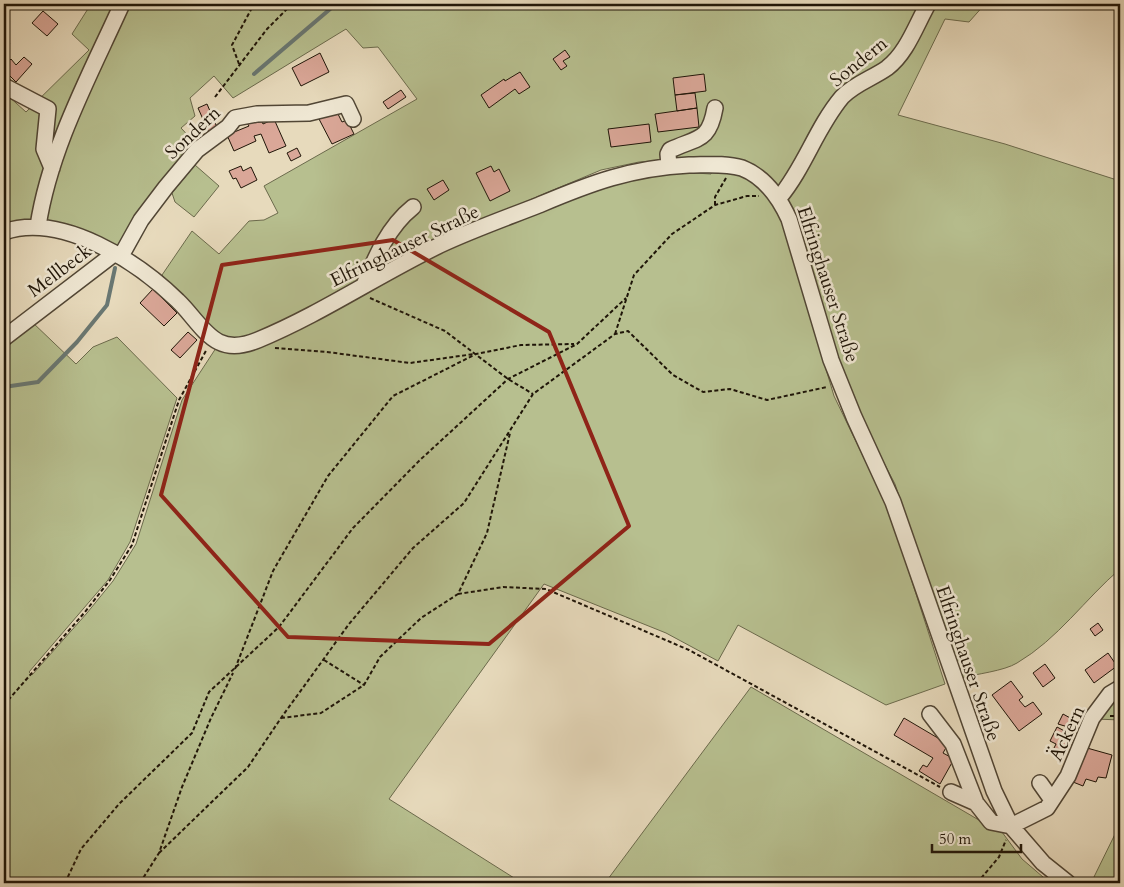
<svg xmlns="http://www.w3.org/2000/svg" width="1124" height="887" viewBox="0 0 1124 887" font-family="Cardo,serif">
	<rect width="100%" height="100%" fill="#e7dabc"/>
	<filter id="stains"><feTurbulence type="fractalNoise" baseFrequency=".004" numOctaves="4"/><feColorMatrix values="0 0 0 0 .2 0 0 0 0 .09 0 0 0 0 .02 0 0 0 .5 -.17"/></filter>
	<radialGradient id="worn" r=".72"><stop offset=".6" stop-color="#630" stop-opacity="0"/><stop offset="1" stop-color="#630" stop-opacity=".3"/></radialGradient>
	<!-- green -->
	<path fill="#b7bf8f" stroke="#6b6a4c" d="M91,4h27l-82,217 -32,7v-133l2,-1 20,18 63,-62 -17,-16z
		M125,4h860l-16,18 -24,-3 -47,96 107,29 115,37v388c-35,30 -62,70 -103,94 -13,8 -41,11 -56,15l-66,-194 -39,-74 -80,-208 58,194 55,114 56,174 -59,21 -148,-80 -20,36 -52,-28 -122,-49 -155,215 133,84h-518v-540l27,-22 45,43 17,-17 24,-10 60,61 -47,144 -22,38 -79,92 3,3 55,-62 26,-32 23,-37 46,-144 34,-52 11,1 215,-100 164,-67 73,-10 32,2 5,-12 -41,-3 -36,3 -38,8 -145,61 -198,103 -30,6 -15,-9 -51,-56 30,-44 27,23 30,-33 15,-1 14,-7 -14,-27 153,-87 -39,-52 -15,1 -17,-19 -113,69 -19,-22 -24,22 5,18 -14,12 16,17 -80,105 -76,-30 4,-23z
		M195,165l24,21 -25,31 -19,-15 -3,-9z
		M751,687l233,136 12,1 26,35 28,24h-445z
		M1120,695v25l-24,-1 17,-20z
		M1120,824v59h-29z"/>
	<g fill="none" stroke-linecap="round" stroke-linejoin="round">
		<!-- stream -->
		<path stroke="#697772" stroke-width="4" d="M254,74l82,-70
			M4,387l34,-5 39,-40 30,-37 8,-37"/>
	</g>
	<!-- building -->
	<path fill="#daa798" stroke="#1f1508" d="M43,11l15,13 -11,12 -15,-13z
		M4,37l6,7 -6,6z
		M565,50l5,7 -7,4 4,5 -6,4 -8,-11z
		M320,53l9,19 -28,14 -9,-18z
		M24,57l8,7 -16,18 -12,-12v-4l7,-7 5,6z
		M520,72l10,15 -11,7 -4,-5 -26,19 -8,-13 23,-16 1,2z
		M704,74l2,17 -31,4 -2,-17z
		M401,90l5,7 -18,12 -5,-7z
		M695,93l2,15 -20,3 -2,-16z
		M207,104l12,28 -9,3 -12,-27z
		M697,108l2,19 -41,5 -3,-18z
		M336,110l6,12 5,-2 7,14 -22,10 -13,-25z
		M260,117l3,7 11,-5 12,27 -17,7 -8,-19 -7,2 2,5 -22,10 -7,-16 22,-9 -2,-3z
		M649,124l2,18 -40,5 -3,-18z
		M297,148l4,8 -10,5 -4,-8z
		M241,166l2,5 8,-4 6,13 -16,8 -5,-10 -3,1 -4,-8z
		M491,166l3,6 5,-3 11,22 -20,10 -14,-28z
		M443,180l6,10 -15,10 -7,-11z
		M153,289l24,24 -13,13 -24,-23z
		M188,332l9,8 -17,18 -9,-8z
		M1098,623l5,7 -8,6 -5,-7z
		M1108,653l9,13 -23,17 -9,-13z
		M1045,664l10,14 -12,9 -10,-14z
		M1011,681l12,16 -4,3 6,7 8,-5 9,12 -23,17 -27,-36z
		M1063,714l9,5 -4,8 -10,-3z
		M904,718l44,26 -5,9 11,6 -14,25 -21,-13 4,-6 4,2 6,-9 -39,-23z
		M1057,727l15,8 -10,20 -9,-5 3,-6 -6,-3z
		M1087,748l25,7 -6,23 -8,-1 -2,5 -10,-3 -3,7 -10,-4 7,-25 4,1z"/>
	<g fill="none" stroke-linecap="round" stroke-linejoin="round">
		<defs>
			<path id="minor" d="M4,86l44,23 -4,40 8,19
				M669,166l-1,-12 2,-4c28,-13 39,-8 45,-42
				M779,198c26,-31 37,-70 63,-101 12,-13 31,-19 45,-29 20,-15 29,-43 41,-64
				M38,226c12,-78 52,-151 84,-222
				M4,232c58,-20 134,30 174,69 13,12 25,33 41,41 12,6 27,3 39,-2 63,-26 120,-65 182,-95 32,-15 66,-27 99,-40 52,-22 92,-37 150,-40 17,0 36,-2 53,3 23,9 37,29 47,51l42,141 23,57 39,85 101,289 17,35 32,37 25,20
				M121,256l20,-36 25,-33 31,-37 31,-23 7,-9 22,-4 52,-1 37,-9 7,15
				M364,285c12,-29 24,-58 49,-78
				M4,338l111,-85
				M930,714l23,30 23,59
				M1040,783l12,17
				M951,792l25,11 15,19 20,4 36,-18 21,-32 24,-58 18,-24 10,-6"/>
		</defs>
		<!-- minor casing -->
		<use href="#minor" stroke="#514635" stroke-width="18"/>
		<!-- path -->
		<path stroke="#1f1508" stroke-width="2" stroke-dasharray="4 2.5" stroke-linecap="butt" d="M239,64l-7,-19 22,-41
			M215,97l52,-68 25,-25
			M715,205v-8l11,-19
			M370,298l75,33 63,48 25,15
			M615,334l19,-59 38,-41 43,-29 32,-9h12
			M275,348l52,4 83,11 64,-9
			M458,594l45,-7 43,2 143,61 251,137
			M324,660l40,25
			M235,669l38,-98 55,-95 65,-80 83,-42 45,-9 53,-1
			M4,705l81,-93 25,-32 22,-35 47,-145 28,-51
			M1110,716h10
			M281,718l40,-5 43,-28 16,-28 41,-39 37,-24 29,-61 23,-100
			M159,853l89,-86 33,-49 68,-94 64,-76 51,-45 69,-109 82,-60 13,-3 45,44 30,17 27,-3 37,11 60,-13
			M65,883l16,-34 38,-45 73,-71 17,-41 70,-65 74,-99 67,-68 88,-81 69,-35 49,-46
			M140,883l19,-30 23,-66 29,-69 22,-45
			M977,883l22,-26 7,-17"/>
		<!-- minor -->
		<use href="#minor" stroke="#efe7d3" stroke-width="15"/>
	</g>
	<!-- marked area -->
	<path fill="none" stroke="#8f2418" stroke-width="4" stroke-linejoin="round" d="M393,240l156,92 80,194 -140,118 -201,-7 -127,-142 61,-230z"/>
	<g text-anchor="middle" stroke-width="5" stroke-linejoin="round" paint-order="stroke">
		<!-- street labels -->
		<g font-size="19" fill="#1f1508" stroke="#efe7d3">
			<text transform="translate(858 61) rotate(-39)" y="7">Sondern</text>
			<text transform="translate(192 132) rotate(-43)" y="7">Sondern</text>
			<text transform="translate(404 245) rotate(-26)" y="7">Elfringhauser Straße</text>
			<text transform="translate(59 270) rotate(-37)" y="7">Mellbeck</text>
			<text transform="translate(829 284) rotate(72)" y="7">Elfringhauser Straße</text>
			<text transform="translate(969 663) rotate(71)" y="7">Elfringhauser Straße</text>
			<text transform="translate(1066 733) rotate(-65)" y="7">Äckern</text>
		</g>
	</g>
	<!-- margin -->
	<rect width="1124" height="887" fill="none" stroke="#e7dabc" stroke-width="20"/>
	<rect x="5" y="5" width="1114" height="877" fill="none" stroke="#1f1508" stroke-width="2.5"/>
	<rect x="10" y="10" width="1104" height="867" fill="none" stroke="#1f1508"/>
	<!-- scale -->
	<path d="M932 844v8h89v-8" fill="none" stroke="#1f1508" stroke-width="2.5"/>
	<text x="939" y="844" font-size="15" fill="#1f1508" stroke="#efe7d3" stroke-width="4" paint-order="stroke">50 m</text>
	<rect width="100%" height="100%" filter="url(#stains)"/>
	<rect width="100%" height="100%" fill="url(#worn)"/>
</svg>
